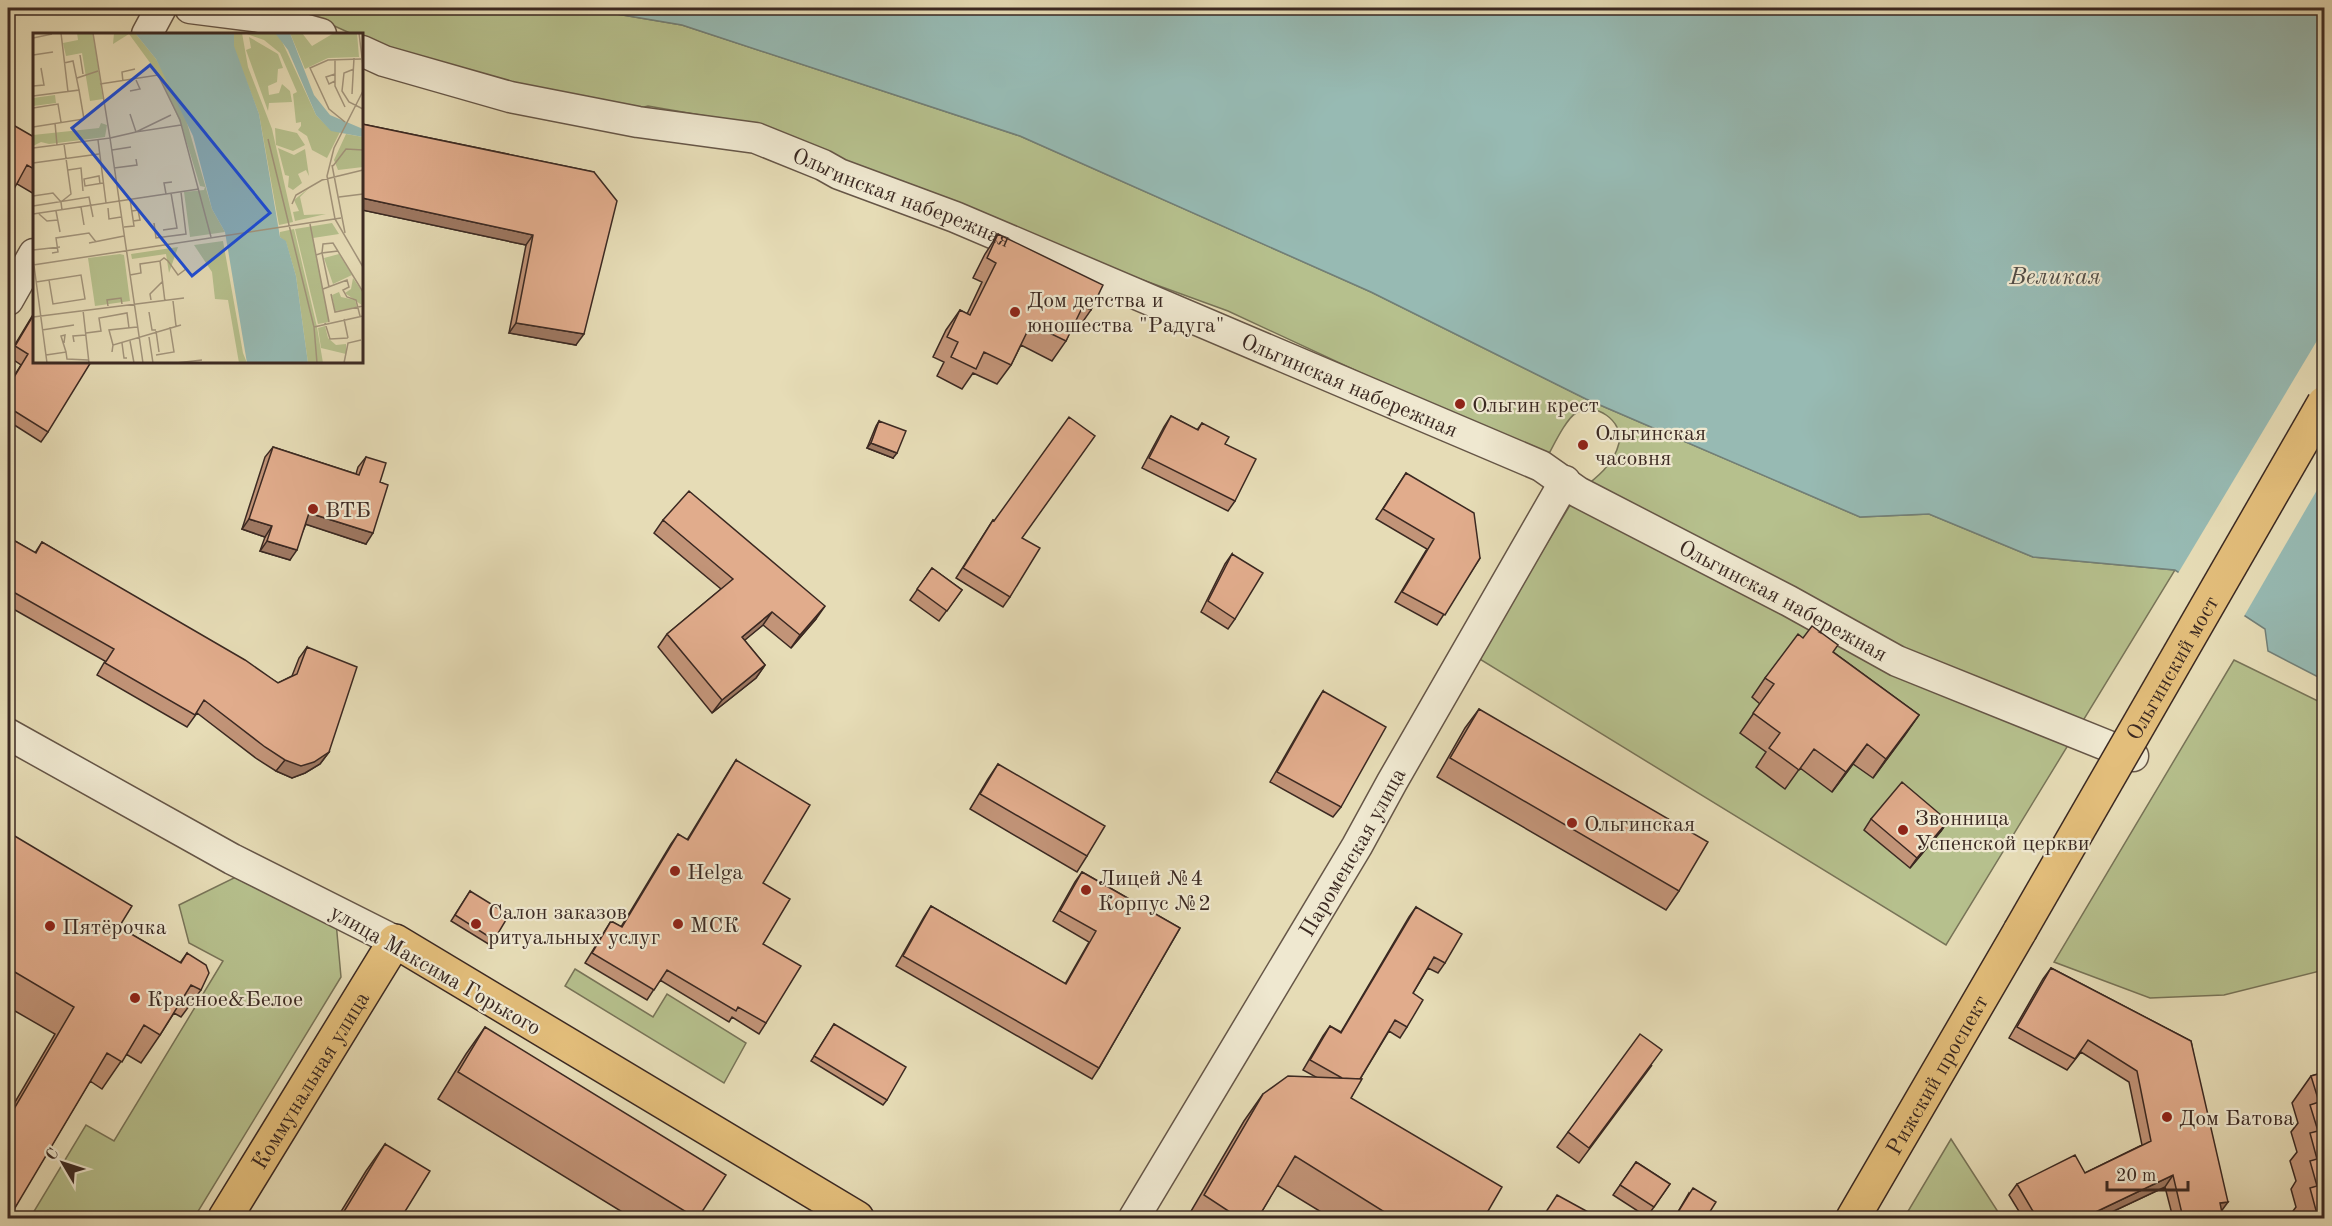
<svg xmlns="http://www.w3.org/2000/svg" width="2332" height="1226" viewBox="0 0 2332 1226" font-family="'Old Standard TT',serif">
	<rect width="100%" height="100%" fill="#e6dcb6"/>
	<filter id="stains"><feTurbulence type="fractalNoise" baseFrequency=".00333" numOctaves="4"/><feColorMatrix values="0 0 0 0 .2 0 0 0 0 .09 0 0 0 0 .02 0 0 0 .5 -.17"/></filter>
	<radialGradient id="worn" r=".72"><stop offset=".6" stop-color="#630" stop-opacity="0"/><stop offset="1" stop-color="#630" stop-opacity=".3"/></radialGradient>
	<!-- green -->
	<path fill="#b6c08d" stroke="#787458" stroke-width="1.5" d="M272,8h309l101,17 338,111 351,156 215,107 274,118 69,-3 104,43 142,13 -229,375 -468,-287 100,-166c17,-13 36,-27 41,-49 5,-22 -24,-42 -43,-30 -11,7 -23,34 -30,46l-318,-148 -272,-99 -198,-87 -110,-19 -19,5 -114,-24 -153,-48v-5h-10l-22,-10z
		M2234,660l90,44v266l-100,25 -74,3 -96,-36z
		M248,871l88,51 5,55 -147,241h-164l56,-93 28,16 109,-180 -34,-18 -10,-38z
		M575,969l78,48 14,-23 79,49 -22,40 -159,-97z
		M1951,1139l51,79h-98z"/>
	<!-- water -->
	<path fill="#97bab3" stroke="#728079" stroke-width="1.5" d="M581,8h1743v672l-56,-29 -3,-22 -90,-59 -142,-13 -104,-43 -69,3 -274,-118 -215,-107 -351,-156 -338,-111z"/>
	<!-- pier -->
	<path fill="#e6dcb6" d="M2324,329v149l-81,140 -66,-43z"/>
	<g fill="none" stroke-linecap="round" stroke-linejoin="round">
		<defs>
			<g id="minor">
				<path d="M190,8l70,9 61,17"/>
				<path d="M147,34l14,-26"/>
				<path id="s1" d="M362,51l22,10 126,36 128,25 118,16 67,27 16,9 116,43 586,249 37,26 211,109 108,60 236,95"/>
				<path d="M8,300l26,-46"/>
				<path d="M8,734l224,125 163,82"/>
				<path id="s2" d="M1134,1218l223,-372 35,-64 173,-301"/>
			</g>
			<g id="major">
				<path id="s3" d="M225,1218l170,-277 462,277"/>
				<path id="s4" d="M1853,1218l167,-287"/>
			</g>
		</defs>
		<!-- minor casing -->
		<use href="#minor" stroke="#665647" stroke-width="33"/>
		<!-- major casing -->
		<use href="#major" stroke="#3b2922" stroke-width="36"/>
		<!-- minor -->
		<use href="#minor" stroke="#efe8d0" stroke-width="30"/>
		<!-- major -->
		<use href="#major" stroke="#e3be7b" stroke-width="33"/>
		<defs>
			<g id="major-bridge">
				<path id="s5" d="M2020,931l304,-528"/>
			</g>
		</defs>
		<!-- major-bridge casing -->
		<use href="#major-bridge" stroke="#3b2922" stroke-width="36" stroke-linecap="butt"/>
		<!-- major-bridge -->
		<use href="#major-bridge" stroke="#e3be7b" stroke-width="33"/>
	</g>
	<!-- wall -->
	<path fill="#c29478" stroke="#3b2922" stroke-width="1.5" d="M362,124l232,48 -18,173 -67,-12 17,-88 -164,-35z
		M34,137v57l-17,-10z
		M998,234l93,76 -14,20 -5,-3 -6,14 -14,20 -31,-16 -10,20 -14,19 -24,-11 -11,16 -25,-13 7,-14 -11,-5 13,-27 14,-20 7,4 15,-32 -9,-4 12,-24z
		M34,313l14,119 -7,10 -33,-21v-35l13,-21 -13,-9z
		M1171,416l26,14 5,-7 23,21 10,57 -7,10 -86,-43 22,-41z
		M879,421l14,37 -26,-10 9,-22z
		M273,447l83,27 2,-7 8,-10 14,25 -14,62 -60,-20 -16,36 -30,-9 5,-14 -23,-8 23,-72z
		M1406,473l74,85 -43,67 -42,-23 32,-53 -51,-30z
		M663,520l153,99 -25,29 -28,-23 -19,15 21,25 -9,13 -44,35 -54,-66 9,-13 54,-45 -67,-56z
		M993,520l29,18 -12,59 -7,10 -47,-29z
		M8,537l27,16 7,-11 236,141 14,-7 7,-18 8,-11 22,105 -9,12 -15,9 -13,5 -16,-7 -19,-12 -60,-46 -10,14 -90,-52 8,-14 -97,-55z
		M1232,554l3,65 -7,10 -27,-17 24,-48z
		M932,568l30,22 -23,31 -29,-21z
		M1803,638l30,14 86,63 -46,63 -20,-14 -21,28 -32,-24 -15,21 -29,-22 10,-15 -26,-19 20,-29 -8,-7 13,-19z
		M1323,691l18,116 -8,10 -63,-35 46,-80z
		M1479,709l200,182 -13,19 -229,-133 28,-49z
		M736,760l27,123v61l3,79 -7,11 -27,-17 -3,5 -69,-42 -13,20 -62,-37 26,-42 10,6 50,-83 7,-10 9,6 42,-69z
		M998,764l89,92 -10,16 -107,-63 18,-30z
		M1871,819l77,2 -7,10 -31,37 -46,-38z
		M8,832l111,95 61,36 7,-10 14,37 -20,27 -7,-4 -14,22 -19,28 -15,-9 -24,35 -12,-8 -82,137v-104l47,-80 -47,-27z
		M1082,872l98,56 -81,140 -7,11 -196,-113 28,-49 7,-11 134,78 24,-42 -36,-21 22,-39z
		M470,891l24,49 -4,5 -39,-24z
		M1416,907l29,56 -7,10 -10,-5 -15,25 -6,34 -7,11 -11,-7 -29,48 -9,19 133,120h-153l-54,-33 -19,33h-71l57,-97 19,-27 53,-17 -13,-7 20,-34 7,-10 11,6 68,-115z
		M2051,968l140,73 32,177h-50l-8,-31 -66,31h-76l-14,-23 8,-11 68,-11 57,-28 -13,-63 -48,-30 -14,18 -58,-32 34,-59z
		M834,1024l53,76 -4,5 -72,-44z
		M485,1027l213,191h-66l-194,-119 28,-45z
		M1652,1065l-73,98 -22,-16 11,-15z
		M2325,1072v146h-34l-1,-3 6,-8 -5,-18 5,-8 -6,-20 7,-9 -6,-20 7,-9 -6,-20 19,-27z
		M385,1144l16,74h-64l29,-47z
		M1636,1162l34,22 -23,33 -34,-22z
		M1689,1193l17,25h-29l-2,-1z"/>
	<!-- shaded-wall -->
	<path fill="#9e7862" stroke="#3b2922" stroke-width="1.5" d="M362,198l171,37 -7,10 -164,-35z
		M516,323l68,11 -8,11 -67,-12z
		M871,443l26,10 -4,5 -26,-10z
		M309,513l64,20 -7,11 -64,-21z
		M249,519l23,7 -7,11 -23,-8z
		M267,541l30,9 -7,10 -30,-9z
		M825,606l-9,13 -25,29 9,-13z
		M772,612l-9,13 -30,25 9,-13z
		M765,665l-9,13 -44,35 10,-13z
		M1919,715l-14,20 -32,43 13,-19z
		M1867,744l-14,20 -21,28 14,-20z
		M329,752l-9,12 -15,9 -13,5 -16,-7 9,-11z
		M1948,821l-7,10 -31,37 7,-10z
		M2173,1175l-8,12 -66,31h-16z
		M2228,1202l-8,11v-10z"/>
	<!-- building -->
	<path fill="#e1ac8c" stroke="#3b2922" stroke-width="1.5" d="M8,122l26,15v32l-7,-4 -19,35z
		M362,124l232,48 23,29 -33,133 -68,-11 17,-88 -171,-37z
		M998,234l105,51 -12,25 -8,-4 -17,35 -35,-17 -20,41 -27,-13 -8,17 -25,-12 7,-15 -11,-5 13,-27 10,5 26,-52 -9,-5z
		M34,314v48h57l-43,70 -40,-25v-20l20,-33 -13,-8z
		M1171,416l27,14 4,-7 27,14 -4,7 31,15 -21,42 -86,-43z
		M1069,417l26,19 -73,102 18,10 -30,49 -47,-29 30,-48 1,1z
		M879,421l27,10 -9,22 -26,-10z
		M273,447l86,28 7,-18 20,6 -6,19 8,3 -15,48 -64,-20 -12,37 -30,-9 5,-15 -23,-7z
		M1406,473l68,40 6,45 -35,57 -43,-23 32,-53 -51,-30z
		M689,491l136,115 -25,29 -28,-23 -30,25 23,28 -43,35 -55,-66 66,-55 -70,-59z
		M8,537l28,16 6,-11 203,118 33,23 19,-9 10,-27 50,20 -28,85 -15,10 -13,4 -16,-6 -20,-13 -61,-47 -9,15 -90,-52 9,-14 -106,-60z
		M1232,554l31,19 -28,46 -27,-18z
		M932,568l30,22 -15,21 -30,-22z
		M1812,626l26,19 -5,7 86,63 -33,44 -19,-15 -21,28 -32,-23 -15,21 -30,-22 11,-15 -27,-20 21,-29 -9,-6 33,-44 5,4z
		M1323,691l63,36 -45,80 -64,-35z
		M1479,709l229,133 -29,49 -229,-133z
		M736,760l74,45 -47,78 27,16 -27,45 38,22 -35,57 -28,-16 -2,4 -69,-41 -13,20 -62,-37 19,-32 11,6 56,-93 10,6z
		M998,764l107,62 -18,30 -107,-62z
		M1902,782l46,39 -31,37 -46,-39z
		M8,832l124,74 -13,21 62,36 6,-10 19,12 3,8 -8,17 -10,-5 -31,50 -16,-10 -22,37 -15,-9 -98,165h-1v-99l66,-112 -66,-39z
		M1082,872l98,56 -81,140 -196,-112 28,-50 135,78 30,-53 -36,-20z
		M470,891l39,24 -15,25 -39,-25z
		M1416,907l46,27 -17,29 -11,-6 -21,36 10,7 -16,27 -12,-7 -35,59 -18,-1 -32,-18 20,-34 11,7z
		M2051,968l140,73 37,161 -8,1 3,15h-40l-10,-43 -90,43h-46l-20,-34 58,-29 10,18 66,-32 -14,-70 -49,-31 -13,19 -58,-32z
		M834,1024l72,43 -19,33 -73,-44z
		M485,1027l241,148 -28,43h-2l-238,-146z
		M1640,1034l22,16 -73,98 -21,-16z
		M2325,1072v146h-15l-1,-2 8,-2 -7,-26 7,-2 -7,-25 7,-2 -7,-26 8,-2 -8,-26 9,-3 -8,-26z
		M1288,1076l74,3 -11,19 151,89 -18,31h-90l-99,-62 -37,62h-19l-35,-23 59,-101z
		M385,1144l45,27 -29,47h-61z
		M1636,1162l34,22 -16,23 -34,-22z
		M1693,1188l23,14 -10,16h-17l-11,-6z
		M1557,1195l42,23h-57z
		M788,1213l9,5h-13z"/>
	<!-- markers -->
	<g fill="#8f2418" stroke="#efe8d0" stroke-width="2">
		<circle cx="1015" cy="312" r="6"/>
		<circle cx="1460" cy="404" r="6"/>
		<circle cx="1583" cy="445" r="6"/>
		<circle cx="313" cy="509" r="6"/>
		<circle cx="1572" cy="823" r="6"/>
		<circle cx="1903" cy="830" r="6"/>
		<circle cx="675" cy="871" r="6"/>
		<circle cx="1086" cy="890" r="6"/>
		<circle cx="476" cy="924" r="6"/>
		<circle cx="678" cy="924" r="6"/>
		<circle cx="50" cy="926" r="6"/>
		<circle cx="135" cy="998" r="6"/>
		<circle cx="2167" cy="1117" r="6"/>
	</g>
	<g text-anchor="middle" stroke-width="4.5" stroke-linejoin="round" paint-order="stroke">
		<!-- street labels -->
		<g font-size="22" fill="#3b2922" stroke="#efe8d0">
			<text dy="8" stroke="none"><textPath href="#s1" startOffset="562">Ольгинская набережная</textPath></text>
			<text dy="8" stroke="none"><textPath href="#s1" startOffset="1048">Ольгинская набережная</textPath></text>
			<text dy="8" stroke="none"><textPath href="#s1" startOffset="1533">Ольгинская набережная</textPath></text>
			<text dy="8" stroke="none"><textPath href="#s5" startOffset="304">Ольгинский мост</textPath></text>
			<text dy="8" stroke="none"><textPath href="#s2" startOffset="426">Пароменская улица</textPath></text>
			<text transform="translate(436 969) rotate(30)" y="8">улица Максима Горького</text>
			<text dy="8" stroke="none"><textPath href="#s4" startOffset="166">Рижский проспект</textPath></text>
			<text dy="8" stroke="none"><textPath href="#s3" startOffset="162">Коммунальная улица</textPath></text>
		</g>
		<!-- poi labels -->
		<g font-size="22" fill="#3b2922" stroke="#efe8d0" text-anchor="start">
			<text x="1027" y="307">Дом детства и<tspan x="1027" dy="25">юношества "Радуга"</tspan></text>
			<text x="1472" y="412">Ольгин крест</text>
			<text x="1595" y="440">Ольгинская<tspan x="1595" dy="25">часовня</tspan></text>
			<text x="325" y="517">ВТБ</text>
			<text x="1915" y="825">Звонница<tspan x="1915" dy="25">Успенской церкви</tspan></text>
			<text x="1584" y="831">Ольгинская</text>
			<text x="687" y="879">Helga</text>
			<text x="1098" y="885">Лицей №4<tspan x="1098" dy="25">Корпус №2</tspan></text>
			<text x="488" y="919">Салон заказов<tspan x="488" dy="25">ритуальных услуг</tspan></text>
			<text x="690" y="932">МСК</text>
			<text x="62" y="934">Пятёрочка</text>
			<text x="147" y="1006">Красное&amp;Белое</text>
			<text x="2179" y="1125">Дом Батова</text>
		</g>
		<!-- water labels -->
		<g font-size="24" font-style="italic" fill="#524d46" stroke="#efe8d0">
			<text x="2055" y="284">Великая</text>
		</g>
	</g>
	<!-- overview -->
	<g transform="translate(33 33)">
		<rect width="330" height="330" fill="#e6dcb6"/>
		<path d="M44,0h16l10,66 -13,2 -8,-48 -16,3 -3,-13 15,-3zM81,0h21l21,26 27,50 29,100 13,23 -35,5 -6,-45 20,-2 1,-3 -5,-1 -18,-59 -23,-52 -30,-41 -16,10zM201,0h8l6,34 24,62 21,93 -14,3 -1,-5 -19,-106 -26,-68zM211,0h31l5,4 36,78 15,15 9,2 -13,26 -15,-8 -5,-14 -9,-6 3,-4v-4l-5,1 -3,-29 4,-2 -17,-39 -16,-13zM257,0h12l10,13 22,-13h23l2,24 -31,1 -23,11zM216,4l29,17 5,14 -5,1 -1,13 -9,4 1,9 10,-2 3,-9 8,7 2,11 -23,1 -1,8 -22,-61 5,-2zM22,62l1,8 -23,3v-8zM68,90l6,2 -2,12 -56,7 -8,-2 -8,4v-11l66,-7zM242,95l22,5 8,12 -12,6 -17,-6zM313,101l17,3v30l-25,3 -4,-10zM245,115l16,7 11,-6 4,27 -3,-6 -8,4 4,9 -9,7 -5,-3 1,-11 -4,-1zM276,155l-9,9 4,18 22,-1 -31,7 -2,-9 6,-1 -5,-11zM299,190l7,11 -26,4 16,84 -11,2 -23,-95zM261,196l23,98 6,36h-15l-12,-87 -10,-34 -6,-5v-5zM190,208l20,112 4,10h-8l-11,-63 -13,-1 -3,-27 -18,-27zM145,214l-9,26 -3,-19 -34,5 -1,-5zM87,221l4,1 6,46 -35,5 -7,-48zM306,221l13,21 -19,9 -9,-26zM320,245l10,15v13l-18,-13 6,-4zM306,259l2,5 14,3 2,7 -22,4 -3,-16zM292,293l3,12 8,7 10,-1v10l-25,-6 -3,-20z" fill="#b6c08d"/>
		<path d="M102,0h99v13l25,68 21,123 6,4 10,35 12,87h-61l-22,-131 -13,-23 -19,-73 -37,-77zM242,0h15l24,62 16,20 33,14v8l-32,-6 -15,-16 -28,-65z" fill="#97bab3"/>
		<path fill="none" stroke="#a2947b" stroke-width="1.5" d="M28,0l7,59M60,0l17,105 26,-6 35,-17M326,0l4,33M0,5l19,-4M0,22l20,-3M47,22l3,19M302,26v27l10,21M321,36l-10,4 -2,18 7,11 14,7M44,45l21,-7M302,48l-6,3 -3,-7 9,-3M90,49l-1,-10 13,-3M67,51l58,-9 22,45 31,117M0,53l11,-1 -3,-17M97,58l10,-2 -4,-9M330,58l-29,57 -7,28 8,43 28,48M319,61l2,-36M0,63l46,-6 -6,-29 -9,2M0,75l25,-4 3,18M97,81l6,18 45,-7M312,89l-16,-13 -19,-41 18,-8 33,-1M22,90l2,22M0,94l51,-8 -5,-29M235,106l46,188 3,36M65,107l8,63M0,115l77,-10 33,225M79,117l19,-3M0,130l66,-9M299,132l13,68M300,133l13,-17 17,1M81,135l23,-3 -1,-6M35,137l13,-2 2,23M67,151l-1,-8 -15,3 1,7 18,-3M133,161l-2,-11 8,-1M0,163l20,-3 8,9M306,164l24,-3M259,171l4,-9 26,-15 41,-10M0,173l56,-9 4,20M48,174l3,18M75,175l1,11 12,-2M29,177l-1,-8 10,-8 -7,-50M23,178l4,21M99,178l6,-1 2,10 -7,1M0,181l166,-25M6,181l8,7 11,-1M121,190l2,15 30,-4 -5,-42M277,191l19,98M91,194l10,-1 -4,-27M130,197l14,-2 -6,-35M56,210l35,-7M0,217l27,-3M19,220l6,-1 -2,-14 33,-5 7,9M283,222l6,-2 1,-9 10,-1 30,49M0,225l14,105M127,228l4,-3 4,3 10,14 8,-6M0,232l308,-47M97,242l11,-2 -1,-9 20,-3 5,41M3,249l45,-7 4,24 -32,5 -4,-24M296,254l-7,-34 16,-2M290,256l24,-9 2,7 -6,3 4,7 9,3 4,16M298,261l4,18 28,-6M118,267l-1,-6 13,-13M140,268l3,25M75,273l-1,-6 14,-2 1,6M50,277l6,53M116,279l3,18h4M0,284l151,-19M311,286l4,19M292,290l5,16 18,-1M281,294l49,-11M9,297l32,-5M123,298l3,21M53,300l15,-2 -2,-13 28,-5 2,15M116,304l4,26M97,308l4,22M41,309l-1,-6 13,-1M31,310l1,-8 -4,1 5,16M89,310l2,15h3M80,312l-4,-15 28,-3M79,319l1,-7 68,-20M13,322l20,-3 1,7 21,1M123,322l18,-3 -4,-25M143,330l26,-3M311,330l4,-20 13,-3"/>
		<path fill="#1d4ed8" fill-opacity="0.15" stroke="#1d4ed8" stroke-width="3" d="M117,32l120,148 -78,63 -120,-148z"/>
		<rect width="330" height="330" fill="none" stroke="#3b2922" stroke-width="3"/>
	</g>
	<!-- margin -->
	<rect width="2332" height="1226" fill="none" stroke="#e6dcb6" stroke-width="30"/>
	<rect x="9" y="9" width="2314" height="1208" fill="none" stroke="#3b2922" stroke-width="3"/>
	<rect x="15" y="15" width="2302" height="1196" fill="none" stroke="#3b2922" stroke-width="1.5"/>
	<!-- north arrow -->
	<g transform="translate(63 1163) rotate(309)" stroke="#efe8d0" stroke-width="4.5" paint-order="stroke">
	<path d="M0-4.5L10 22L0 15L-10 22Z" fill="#3b2922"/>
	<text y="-9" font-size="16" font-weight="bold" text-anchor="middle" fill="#3b2922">С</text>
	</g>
	<!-- scale -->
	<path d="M2107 1181v9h81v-9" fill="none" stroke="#3b2922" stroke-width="3"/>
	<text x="2116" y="1181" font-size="18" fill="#3b2922" stroke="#efe8d0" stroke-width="4.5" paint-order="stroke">20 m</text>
	<rect width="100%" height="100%" filter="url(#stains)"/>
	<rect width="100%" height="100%" fill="url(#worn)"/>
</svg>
